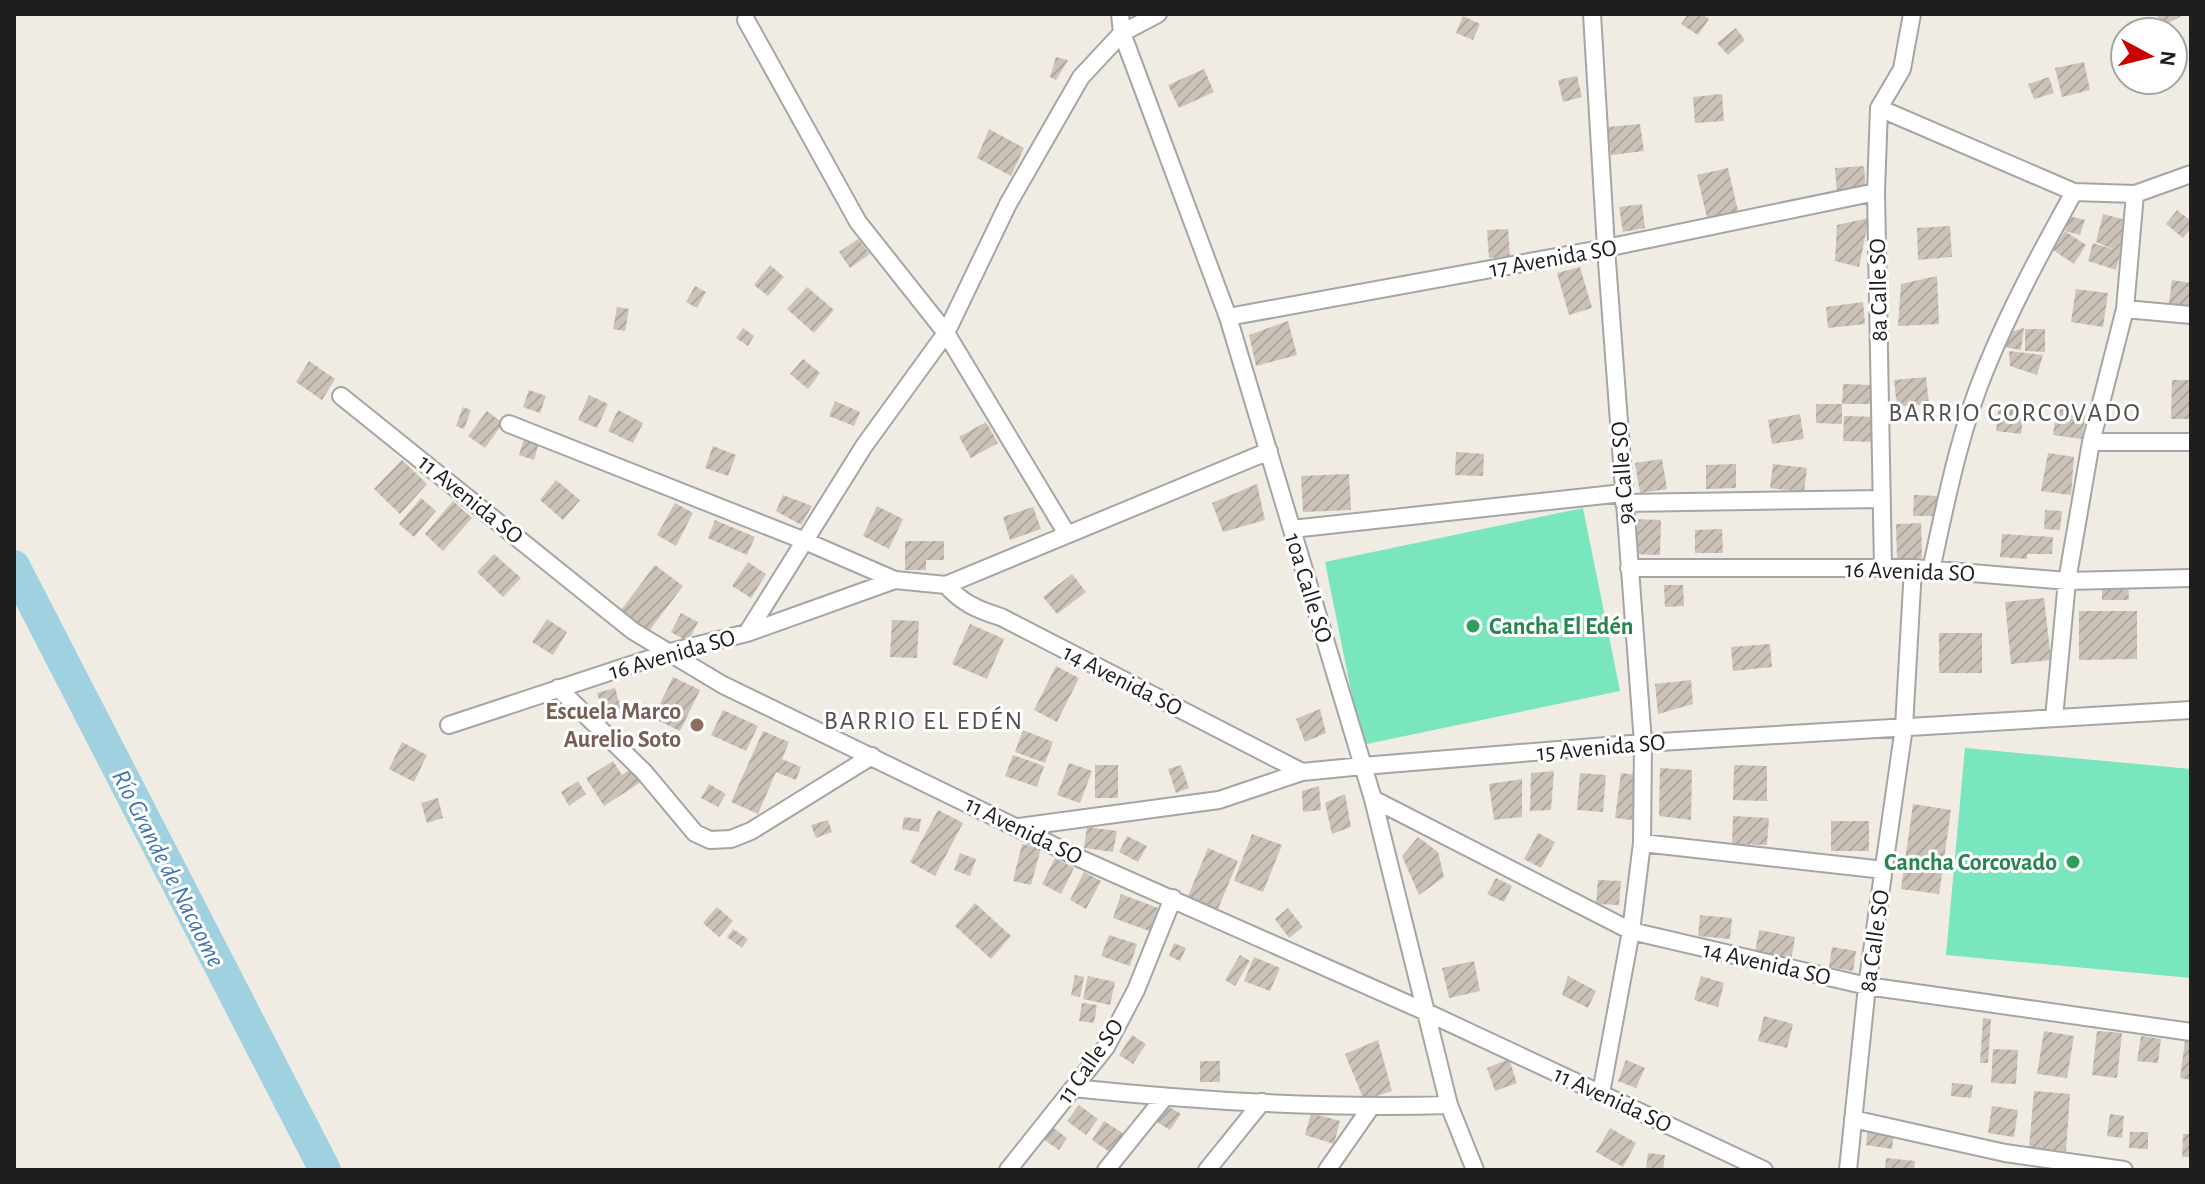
<svg xmlns="http://www.w3.org/2000/svg" width="2205" height="1184" viewBox="0 0 2205 1184" font-family="'Alegreya Sans',sans-serif">
	<defs>
		<pattern id="building-hatch" width="6" height="6" patternUnits="userSpaceOnUse" patternTransform="scale(2)"><rect width="6" height="6" fill="#ccc2b8"/><path d="M-1 1l2-2M0 6l6-6M5 7l2-2" fill="none" stroke="#afa69e"/></pattern>
	</defs>
	<rect width="100%" height="100%" fill="#f0ece3"/>
	<!-- pitch -->
	<path fill="#79e6be" d="M1583,508l37,183 -258,54 -37,-183z
		M1965,748l226,21v209l-245,-23z"/>
	<g fill="none" stroke-linecap="round" stroke-linejoin="round">
		<!-- river -->
		<path stroke="#9fd1e1" stroke-width="32" d="M14,566l311,604"/>
	</g>
	<!-- building -->
	<path fill="url(#building-hatch)" d="M1688,14h14l7,5 -11,16 -17,-11z
		M2156,14h29l-22,12z
		M1463,16l17,8 -7,16 -17,-7z
		M1736,28l9,12 -17,15 -11,-12z
		M1056,57l12,3 -12,20 -6,-3z
		M2084,62l6,28 -28,7 -7,-29z
		M1204,69l10,23 -35,16 -11,-23z
		M1577,76l5,21 -19,5 -5,-22z
		M2049,77l5,16 -20,6 -6,-15z
		M1722,94l2,27 -29,2 -2,-26z
		M1640,124l4,27 -33,4 -3,-28z
		M989,129l35,19 -13,28 -34,-18z
		M1864,166l2,27 -29,2 -2,-27z
		M1728,168l10,43 -31,7 -10,-43z
		M1642,204l3,24 -22,4 -4,-25z
		M2177,210l14,11v7l-8,10 -17,-14z
		M2103,214l26,7 -13,49 -28,-9 5,-18 22,7 -19,-8z
		M2069,216l16,4 -5,15 -15,-4 21,14 -12,19 -21,-14 12,-19z
		M1869,218l-10,49 -24,-6 2,-36z
		M1950,226l2,31 -34,3 -1,-32z
		M1508,229l2,28 -21,1 -2,-28z
		M858,239l12,15 -20,14 -11,-16z
		M770,265l14,12 -16,19 -14,-11z
		M1580,267l12,41 -23,7 -12,-42z
		M1937,276l2,48 -41,2 3,-42z
		M2172,280l19,3v23l-22,-3z
		M695,286l11,6 -9,16 -11,-6z
		M807,287l27,23 -20,23 -27,-24z
		M2076,289l32,4 -5,34 -32,-5z
		M1863,302l2,22 -37,4 -2,-21z
		M617,307l12,2 -4,22 -12,-2z
		M1288,321l9,34 -41,11 -7,-31z
		M743,328l11,8 -6,10 -12,-8z
		M2024,328l-3,22 -17,-3 2,-14z
		M2025,329h20v23l-20,-1z
		M2009,351l34,4 -6,20 -27,-9z
		M803,359l17,14 -12,16 -18,-15z
		M309,361l26,18 -13,21 -26,-18z
		M1926,377l3,27 -32,3 -3,-27z
		M2172,380h19v39h-20z
		M1843,384l28,1v19h-29v20l-26,-1v-19h26z
		M529,390l17,6 -6,17 -17,-6z
		M589,395l19,9 -11,24 -19,-8z
		M835,401l25,11 -6,14 -25,-10z
		M1999,404l25,3 -3,27 -25,-3z
		M463,407l8,3 -7,19 -8,-3z
		M2057,408l29,4 -4,27 -29,-4z
		M618,410l25,13 -10,20 -25,-12z
		M487,411l16,12 -18,25 -17,-12z
		M1800,414l4,25 -32,5 -4,-24z
		M1844,416l33,1 -1,25 -33,-1z
		M986,422l12,21 -27,15 -12,-21z
		M524,439l15,4 -5,17 -15,-5z
		M713,446l23,9 -8,21 -23,-8z
		M1456,452l28,2 -1,22 -28,-1z
		M2048,453l26,4 -3,38 -30,-4z
		M1662,459l5,30 -27,4 -5,-30z
		M402,460l25,24 -27,30 -26,-25z
		M1736,464v24l-30,1v-24z
		M1773,464l34,4 -3,24 -34,-4z
		M1349,474l2,36 -48,2 -2,-36z
		M556,480l24,20 -17,20 -23,-20z
		M1257,484l8,36 -42,12 -11,-29z
		M783,495l29,11 -11,19 -25,-14z
		M1914,495l25,1 -1,20h-25z
		M421,498l15,13 -22,26 -15,-13z
		M453,501l19,17 -29,33 -18,-17z
		M675,503l18,10 -17,33 -19,-11z
		M877,506l26,13 -14,30 -26,-13z
		M1033,507l8,22 -31,11 -7,-23z
		M2045,510l17,1 -2,19 -16,-1z
		M1634,519l27,1 -1,35 -27,-1z
		M715,520l40,17 -8,18 -39,-17z
		M1921,523l1,35 -25,1 -1,-35z
		M1722,529l1,24h-28v-23z
		M2002,534l51,3 -1,17h-25v5l-27,-2z
		M905,541h39v19h-18v10h-21z
		M494,554l27,24 -18,19 -26,-25z
		M748,562l18,12 -15,24 -19,-12z
		M655,565l28,21 -34,45 -28,-21z
		M1072,574l14,18 -29,22 -14,-17z
		M2102,584h26l1,16h-27z
		M1664,585h19l1,21 -19,1z
		M2044,598l7,62 -40,4 -6,-62z
		M2079,611h58v48l-58,1z
		M681,613l17,9 -10,20 -17,-10z
		M547,619l20,13 -14,23 -21,-13z
		M892,620l27,1 -2,37 -27,-1z
		M970,624l34,15 -17,40 -35,-15z
		M1939,633h43v40h-43z
		M1770,644l2,23 -39,4 -2,-24z
		M1056,666l23,12 -22,44 -23,-12z
		M673,677l27,13 -20,41 -27,-13z
		M1691,680l2,24 -35,10 -3,-30z
		M615,688l6,21 -17,5 -7,-21z
		M1320,709l6,24 -21,9 -9,-23z
		M723,710l35,16 -12,25 -35,-16z
		M1023,730l30,12 -8,21 -30,-11z
		M763,731l26,11 -7,17 19,8 -5,13 -20,-8 -18,42 -27,-12z
		M402,742l25,13 -13,27 -25,-13z
		M1013,755l31,11 -7,21 -32,-11z
		M613,761l9,14 10,-7 9,14 -37,24 -18,-28z
		M1069,763l23,8 -12,32 -23,-8z
		M1095,765h23v33h-23z
		M1181,765l8,23 -13,5 -8,-24z
		M1734,765l33,1v35l-34,-1z
		M1660,768l32,2 -1,50 -32,-4z
		M1554,771l-3,39 -21,1 1,-38z
		M1580,773l26,2 -3,37 -26,-2z
		M1621,773l17,2 -6,45 -17,-2z
		M1522,779v38l-28,3 -5,-36z
		M578,781l8,13 -17,12 -8,-14z
		M709,784l17,10 -8,13 -17,-9z
		M1319,786l2,24 -18,2 -1,-21z
		M1345,794l6,33 -19,7 -7,-31z
		M438,798l5,20 -16,5 -6,-20z
		M1913,804l38,6 -12,84 -38,-5z
		M938,810l25,13 -28,53 -25,-14z
		M1733,816l36,2 -2,27 -35,-1z
		M904,817l17,2 -2,13 -17,-3z
		M828,820l4,12 -16,6 -5,-13z
		M1831,821h38v30h-38z
		M1087,827l30,4 -4,21 -29,-4z
		M1538,833l17,9 -14,26 -17,-9z
		M1252,834l30,11 -19,47 -29,-11z
		M1127,836l20,10 -9,16 -19,-10z
		M1418,837l20,15 6,25 -25,18 -17,-39z
		M1022,844l19,4 -10,37 -18,-4z
		M1208,848l30,13 -20,48 -30,-13z
		M960,853l16,6 -6,17 -16,-6z
		M1055,858l19,10 -13,26 -19,-10z
		M1084,872l17,9 -15,28 -16,-9z
		M1496,878l16,8 -8,16 -17,-8z
		M1598,880l23,1 -2,24 -23,-1z
		M1121,894l37,14 -9,23 -36,-13z
		M975,903l36,33 -20,23 -36,-33z
		M717,907l16,14 -14,16 -16,-14z
		M1288,908l15,19 -14,11 -14,-19z
		M1700,915l32,3 -2,21 -32,-3z
		M733,929l15,10 -6,9 -15,-11z
		M1759,930l36,7 -4,24 -36,-8z
		M1109,935l28,9 -7,22 -29,-10z
		M1174,943l12,5 -6,13 -11,-5z
		M1832,947l24,4 -3,20 -24,-4z
		M1240,955l10,6 -15,25 -10,-6z
		M1254,957l26,11 -10,23 -26,-10z
		M1474,961l6,30 -31,7 -7,-30z
		M1075,975l9,2 -4,20 -9,-2z
		M1088,976l27,6 -5,23 -27,-6z
		M1568,976l28,15 -8,17 -26,-13z
		M1701,976l23,7 -6,24 -24,-7z
		M1082,1003l15,2 -3,18 -15,-2z
		M1764,1016l29,8 -6,24 -29,-7z
		M1983,1018l8,1 -3,44h-8z
		M2044,1031l30,5 -7,42 -30,-4z
		M2097,1031l25,2 -5,45 -25,-3z
		M1132,1035l14,9 -13,20 -14,-9z
		M2141,1036l20,3 -3,24 -21,-2z
		M1378,1040l14,51 -28,9 -19,-46z
		M2185,1041l6,1v38l-11,-2z
		M1993,1049l25,1 -2,34 -25,-1z
		M1509,1059l8,24 -22,8 -8,-23z
		M1626,1060l19,8 -9,20 -18,-7z
		M1200,1061h20v21h-20z
		M1952,1083l21,2 -2,13 -20,-2z
		M2034,1091l36,3 -4,57 -37,-3z
		M1163,1103l18,11 -11,16 -18,-11z
		M1079,1105l19,14 -12,16 -19,-14z
		M1992,1106l26,4 -4,27 -26,-4z
		M1311,1113l29,8 -6,23 -29,-9z
		M2110,1114l14,2 -2,22 -15,-2z
		M1104,1121l20,13 -13,19 -19,-13z
		M1052,1127l15,11 -8,12 -16,-11z
		M1610,1128l26,15 -13,24 -27,-15z
		M1868,1128l26,4 -2,17 -26,-4z
		M2130,1132h18v17l-19,-1z
		M2183,1134h8v23h-9z
		M1648,1153l17,2 -2,15h-17z
		M1886,1158l29,3 -1,9h-29z"/>
	<g fill="none" stroke-linecap="round" stroke-linejoin="round">
		<defs>
			<path id="street" d="M1120,14l2,19 106,284 145,482 76,306 26,65
				M1592,14l14,234 37,495 -1,100 -11,88 -30,162
				M746,20l112,202 88,111 121,201
				M1879,108l195,84 61,2 56,-20
				M2125,309l66,6
				M1228,317l378,-69 270,-56
				M341,396l292,235 90,54 358,174 343,152 340,159
				M509,424l296,117 90,39 51,5 323,-134
				M2091,442h100
				M1624,503l258,-4
				M1292,529l331,-36
				M1629,568h284l154,13 124,-3
				M1883,568l-7,-376 3,-84 23,-39 10,-55
				M1931,570c15,-68 28,-137 55,-202 25,-61 56,-118 88,-176
				M946,585c16,18 32,25 55,32l301,155
				M747,633l117,-187 82,-113 62,-129 73,-127 41,-44 36,-19
				M558,688l86,84 51,61 15,7 21,-1 20,-8 121,-75
				M2054,718l13,-137 24,-139 34,-133 10,-115
				M449,725l221,-73 77,-19 148,-53
				M1373,799l258,132 236,55 324,46
				M1019,827l200,-27 83,-28 61,-6 280,-23 548,-33
				M1642,843l242,27
				M1073,1088c124,13 250,21 376,17
				M1853,1119l152,34 119,17
				M1008,1170l98,-123 30,-57 37,-92
				M1106,1170l58,-72
				M1207,1170l55,-68
				M1327,1170l44,-63
				M1848,1170l19,-184 37,-259 9,-159"/>
		</defs>
		<!-- street casing -->
		<use href="#street" stroke="#a5a5a5" stroke-width="20"/>
		<!-- street -->
		<use href="#street" stroke="#fff" stroke-width="16"/>
	</g>
	<!-- markers -->
	<g fill="#2e9e5b" stroke="#fff" stroke-width="3">
		<circle cx="1473" cy="626" r="8"/>
		<circle cx="2073" cy="862" r="8"/>
	</g>
	<circle fill="#8d6e63" stroke="#fff" stroke-width="3" cx="697" cy="725" r="8"/>
	<g text-anchor="middle" stroke-width="6" stroke-linejoin="round" paint-order="stroke">
		<!-- street labels -->
		<g font-size="24" fill="#1e1e1e" stroke="#fff">
			<text transform="translate(1553 258) rotate(-10)" y="8">17 Avenida SO</text>
			<text transform="translate(1878 290) rotate(-91)" y="8">8a Calle SO</text>
			<text transform="translate(1622 473) rotate(-94)" y="8">9a Calle SO</text>
			<text transform="translate(471 499) rotate(39)" y="8">11 Avenida SO</text>
			<text transform="translate(1910 571) rotate(2)" y="8">16 Avenida SO</text>
			<text transform="translate(1309 588) rotate(73)" y="8">10a Calle SO</text>
			<text transform="translate(672 654) rotate(-16)" y="8">16 Avenida SO</text>
			<text transform="translate(1123 680) rotate(27)" y="8">14 Avenida SO</text>
			<text transform="translate(1601 747) rotate(-5)" y="8">15 Avenida SO</text>
			<text transform="translate(1024 830) rotate(26)" y="8">11 Avenida SO</text>
			<text transform="translate(1874 941) rotate(-82)" y="8">8a Calle SO</text>
			<text transform="translate(1767 963) rotate(13)" y="8">14 Avenida SO</text>
			<text transform="translate(1090 1061) rotate(-55)" y="8">11 Calle SO</text>
			<text transform="translate(1613 1099) rotate(25)" y="8">11 Avenida SO</text>
		</g>
		<!-- leisure labels -->
		<g font-size="24" font-weight="bold" fill="#27864d" stroke="#fff" text-anchor="start">
			<text x="1489" y="634">Cancha El Edén</text>
			<text x="2057" y="870" text-anchor="end">Cancha Corcovado</text>
		</g>
		<!-- education labels -->
		<g font-size="24" font-weight="bold" fill="#785e54" stroke="#fff" text-anchor="end">
			<text x="681" y="719">Escuela Marco<tspan x="681" dy="28">Aurelio Soto</tspan></text>
		</g>
		<!-- neighbourhood labels -->
		<g font-size="26" letter-spacing="2" fill="#515151" stroke="#fff">
			<text x="2015" y="421">BARRIO CORCOVADO</text>
			<text x="924" y="729">BARRIO EL EDÉN</text>
		</g>
		<!-- water labels -->
		<g font-size="26" font-style="italic" fill="#4075ae" stroke="#fff">
			<text transform="translate(169 868) rotate(63)" y="9">Río Grande de Nacaome</text>
		</g>
	</g>
	<!-- border -->
	<rect width="2205" height="1184" fill="none" stroke="#1e1e1e" stroke-width="32"/>
	<!-- north arrow -->
	<g transform="translate(2149 56) rotate(97)"><circle r="38" fill="#ffffff" stroke="#a5a5a5" stroke-width="2"/>
	<path d="M0-6L14 30L0 20L-14 30Z" fill="#cb0300"/>
	<text y="-12" font-size="22" font-weight="bold" text-anchor="middle" fill="#1e1e1e">N</text>
	</g>
</svg>
